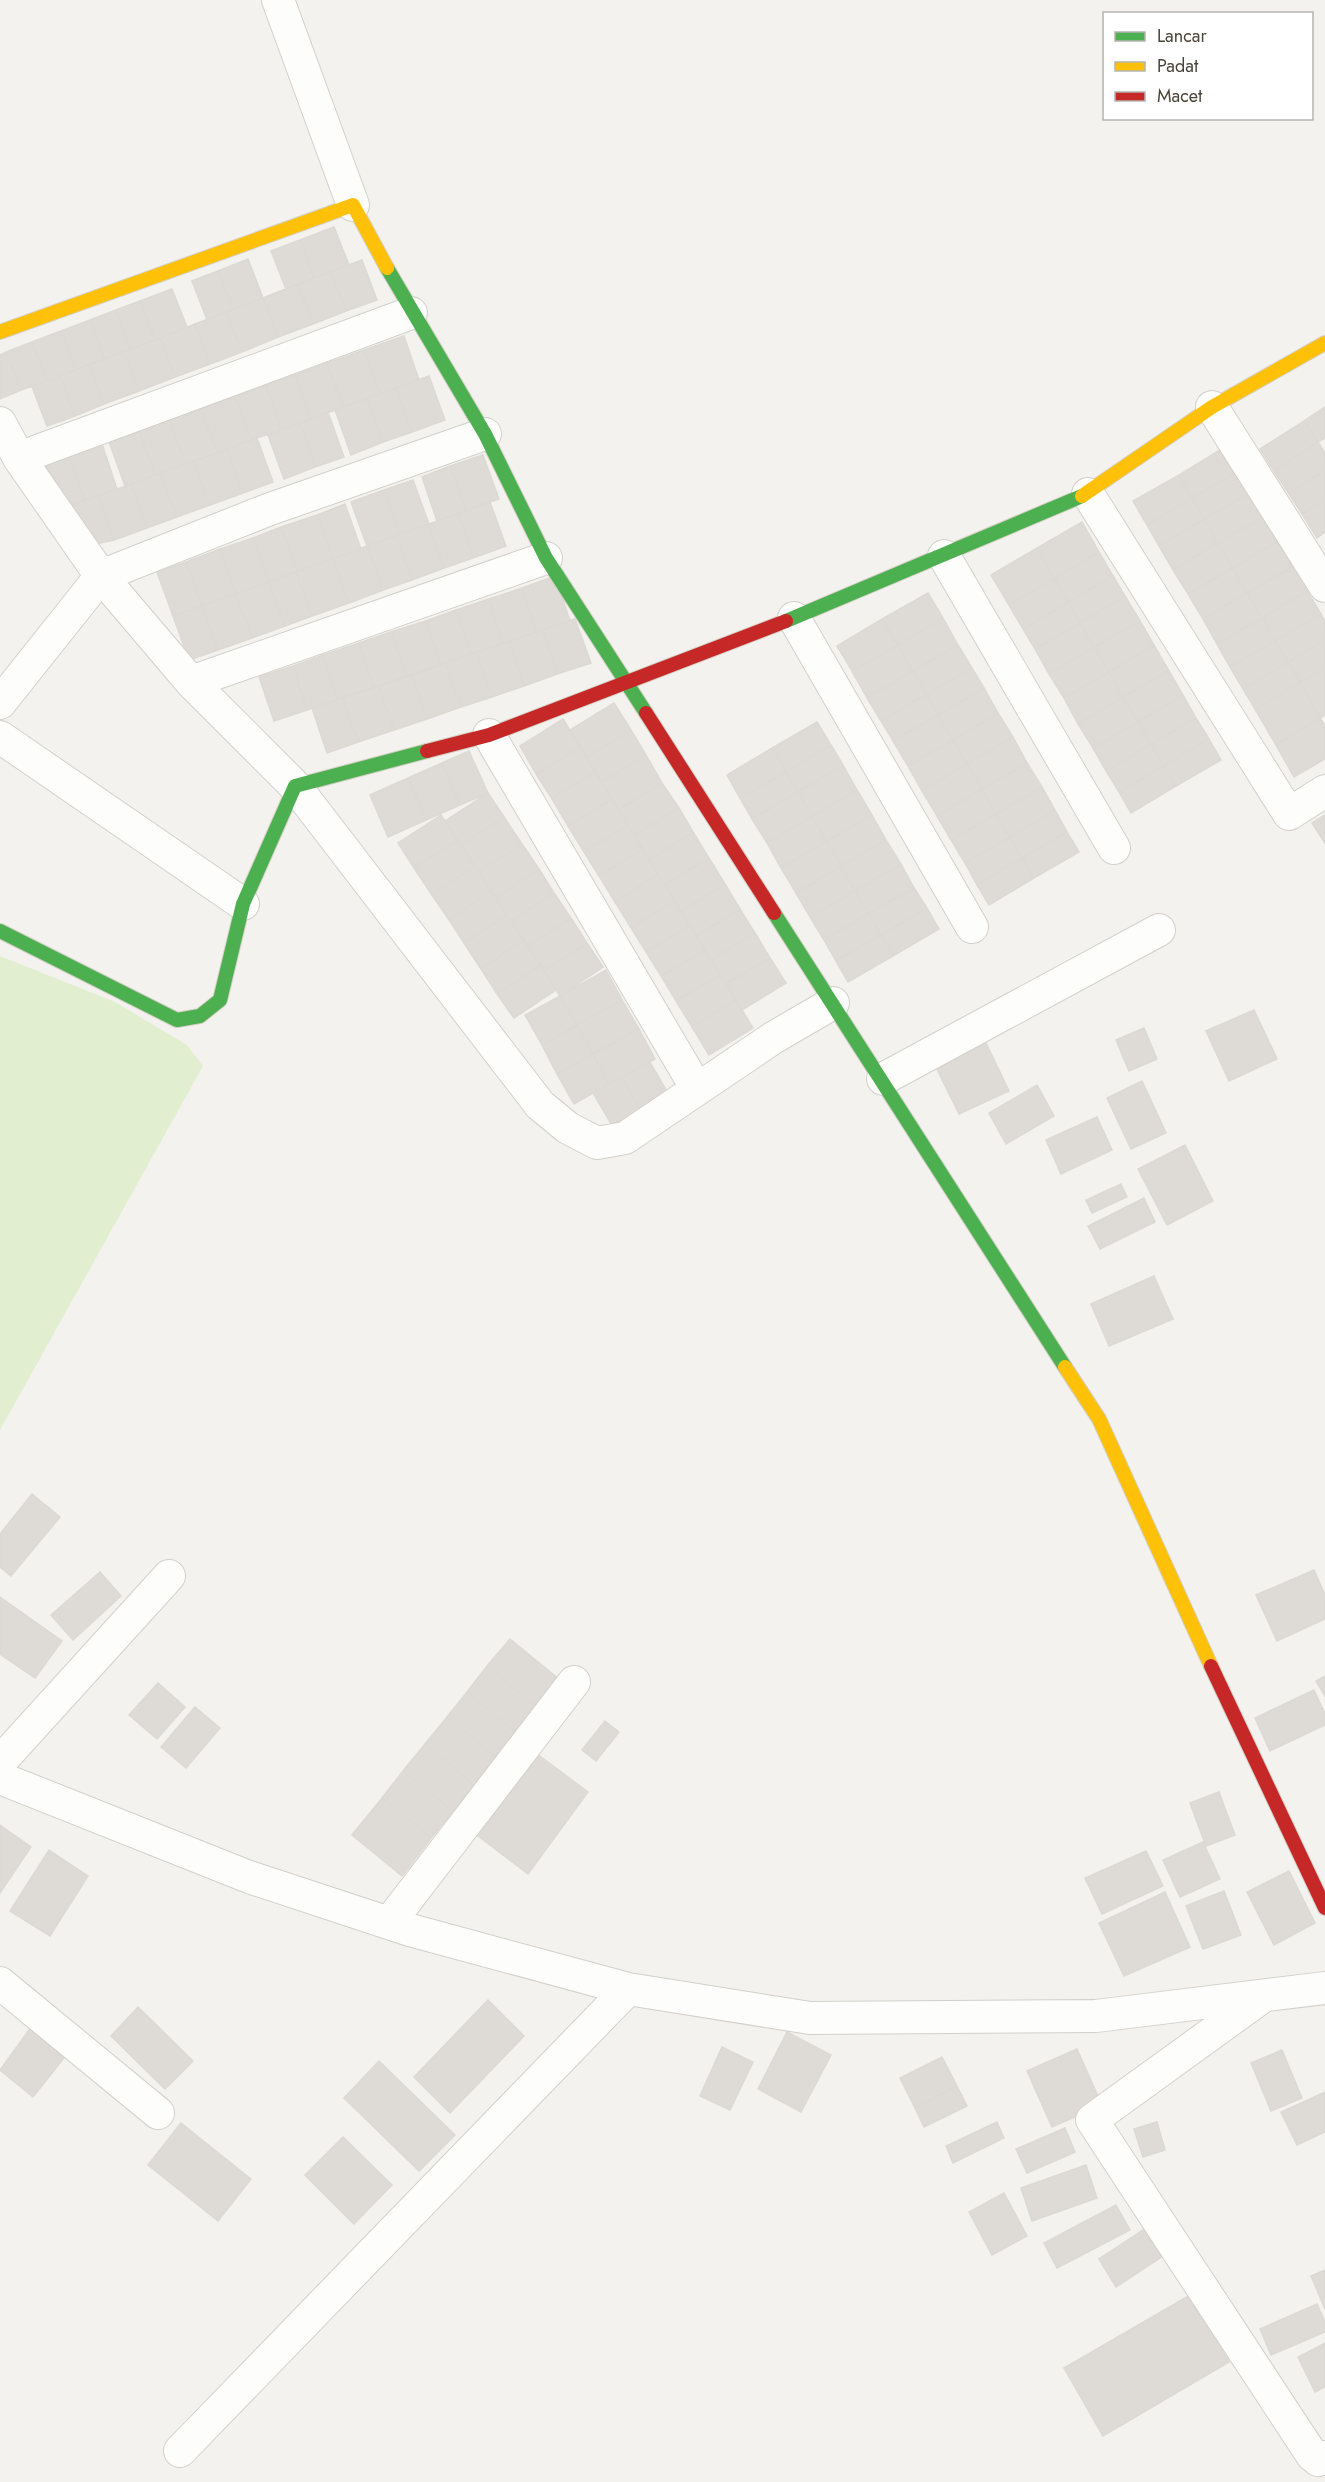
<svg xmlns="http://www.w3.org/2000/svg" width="1325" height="2482" viewBox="0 0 1325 2482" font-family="Jost,sans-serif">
	<rect width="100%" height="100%" fill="#f4f2ee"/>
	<!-- green -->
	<path fill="#e1eecf" d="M0,956l115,46 72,43 16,21 -203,364z"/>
	<!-- building -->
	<path fill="#dedbd6" stroke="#dcd9d4" stroke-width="1.5" d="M334,227l15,38 -35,13 -14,-38z
		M300,240l14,38 -28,11 -15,-38z
		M248,259l15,39 -30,11 -15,-38z
		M362,260l15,40 -31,11 -15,-39z
		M218,271l15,38 -26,11 -15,-39z
		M331,272l15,39 -33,13 -15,-40z
		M298,284l15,40 -35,13 -15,-39z
		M172,289l15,38 -32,13 -15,-39z
		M263,298l15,39 -36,15 -15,-40z
		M140,301l15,39 -25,9 -14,-39z
		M116,310l14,39 -25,10 -15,-39z
		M227,312l15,40 -32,12 -15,-40z
		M90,320l15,39 -29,11 -15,-39z
		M195,324l15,40 -35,13 -15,-39z
		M61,331l15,39 -29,11 -15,-39z
		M404,336l15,44 -39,14 -16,-44z
		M160,338l15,39 -36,14 -15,-39z
		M32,342l15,39 -26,9 -15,-38z
		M364,350l16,44 -37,13 -16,-44z
		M6,352l15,38 -21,9v-44z
		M124,352l15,39 -35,13 -15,-40z
		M327,363l16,44 -32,12 -16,-44z
		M89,364l15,40 -29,12 -15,-40z
		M295,375l16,44 -30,11 -15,-45z
		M60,376l15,40 -28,10 -15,-39z
		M429,376l16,44 -33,12 -16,-44z
		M266,385l15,45 -30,10 -16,-43z
		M396,388l16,44 -29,10 -16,-44z
		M235,397l16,43 -34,13 -16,-44z
		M367,398l16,44 -32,13 -16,-45z
		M1325,407v31l-7,4 -14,-21z
		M201,409l16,44 -31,11 -17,-44z
		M328,412l16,45 -29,10 -15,-44z
		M169,420l17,44 -31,11 -16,-44z
		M1304,421l14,21 -44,29 -14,-22z
		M300,423l15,44 -31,12 -16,-44z
		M139,431l16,44 -30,11 -16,-44z
		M257,438l16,44 -30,11 -16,-44z
		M1318,442l7,11v17l-36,24 -15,-23z
		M102,444l15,45 -32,11 -16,-44z
		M1223,448l14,24 -45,26 -13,-23z
		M227,449l16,44 -33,12 -16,-44z
		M483,455l16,44 -33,11 -16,-44z
		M69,456l16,44 -26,7 -19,-40z
		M194,461l16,44 -33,12 -17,-44z
		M450,466l16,44 -29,11 -15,-44z
		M1325,470v29l-23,15 -13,-20z
		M1237,472l13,21 -46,26 -12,-21z
		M160,473l17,44 -30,11 -16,-44z
		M1179,475l13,23 -45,27 -14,-24z
		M413,480l16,44 -29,10 -16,-44z
		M131,484l16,44 -33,12 -16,-44z
		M384,490l16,44 -33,12 -16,-44z
		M1250,493l13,24 -45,26 -14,-24z
		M98,496l16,44 -26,6 -19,-40z
		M1192,498l12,21 -45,27 -12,-21z
		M1325,499v33l-8,6 -15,-24z
		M490,502l16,44 -33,12 -15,-44z
		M345,504l16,45 -28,10 -16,-44z
		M458,514l15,44 -29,10 -15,-44z
		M317,515l16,44 -36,12 -16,-44z
		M1263,517l15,24 -45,27 -15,-25z
		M1204,519l14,24 -45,27 -14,-24z
		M1082,522l17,30 -45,27 -17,-31z
		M429,524l15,44 -32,12 -16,-44z
		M281,527l16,44 -28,11 -16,-44z
		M396,536l16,44 -29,10 -16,-44z
		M253,538l16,44 -33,12 -16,-45z
		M1278,541l14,26 -45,26 -14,-25z
		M1218,543l15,25 -45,26 -15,-24z
		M367,546l16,44 -34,13 -16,-44z
		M1037,548l17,31 -45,26 -18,-30z
		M220,549l16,45 -34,12 -16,-44z
		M1099,552l14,24 -45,26 -14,-23z
		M333,559l16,44 -37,13 -16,-44z
		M186,562l16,44 -29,10 -16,-44z
		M1292,567l15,24 -45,27 -15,-25z
		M1233,568l14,25 -44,26 -15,-25z
		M296,572l16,44 -27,10 -16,-44z
		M555,576l15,45 -33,11 -15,-44z
		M1113,576l12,20 -45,27 -12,-21z
		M1054,579l14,23 -45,27 -14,-24z
		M269,582l16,44 -33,12 -16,-44z
		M522,588l15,44 -34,11 -14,-44z
		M1307,591l14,23 -46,27 -13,-23z
		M928,593l15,25 -45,27 -16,-26z
		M1247,593l15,25 -45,26 -14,-25z
		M236,594l16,44 -34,12 -16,-44z
		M1125,596l15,25 -46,26 -14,-24z
		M489,599l14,44 -32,11 -15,-44z
		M1068,602l12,21 -45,26 -12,-20z
		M202,606l16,44 -29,10 -16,-44z
		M456,610l15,44 -30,10 -15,-43z
		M1321,614l4,8v18l-37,22 -13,-21z
		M943,618l15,27 -45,26 -15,-26z
		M1262,618l13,23 -45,26 -13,-23z
		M575,619l16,44 -34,11 -15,-44z
		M882,619l16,26 -46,26 -15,-25z
		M426,621l15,43 -34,12 -16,-44z
		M1140,621l14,24 -45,27 -15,-25z
		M1080,623l14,24 -45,27 -14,-25z
		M542,630l15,44 -33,12 -15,-44z
		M391,632l16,44 -33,11 -15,-44z
		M1325,640v28l-25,14 -12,-20z
		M1275,641l13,21 -45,27 -13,-22z
		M509,642l15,44 -32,11 -15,-45z
		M359,643l15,44 -36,12 -15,-44z
		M898,645l15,26 -46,27 -15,-27z
		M958,645l14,23 -45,26 -14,-23z
		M1154,645l15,26 -46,26 -14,-25z
		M1094,647l15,25 -45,26 -15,-24z
		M477,652l15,45 -31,10 -15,-44z
		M323,655l15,44 -31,11 -14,-44z
		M1288,662l12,20 -45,27 -12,-20z
		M446,663l15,44 -34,12 -15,-44z
		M293,666l14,44 -33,11 -15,-44z
		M972,668l12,20 -46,27 -11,-21z
		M1325,668v47l-5,3 -20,-36z
		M913,671l14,23 -46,27 -14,-23z
		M1169,671l14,24 -45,27 -15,-25z
		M1109,672l14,25 -45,27 -14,-26z
		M412,675l15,44 -33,11 -15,-44z
		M1300,682l20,36 -44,27 -21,-36z
		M379,686l15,44 -36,12 -15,-44z
		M984,688l14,25 -45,27 -15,-25z
		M927,694l11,21 -45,26 -12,-20z
		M1183,695l13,23 -45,26 -13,-22z
		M1123,697l15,25 -45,26 -15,-24z
		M343,698l15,44 -31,11 -15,-45z
		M614,703l17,27 -44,27 -17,-27z
		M998,713l15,24 -46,27 -14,-24z
		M938,715l15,25 -45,26 -15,-25z
		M1196,718l13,21 -45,27 -13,-22z
		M1320,718l5,7v34l-31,18 -18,-32z
		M563,719l17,28 -44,27 -16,-28z
		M817,722l14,23 -45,27 -14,-24z
		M1138,722l13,22 -45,27 -13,-23z
		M631,730l15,25 -44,27 -15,-25z
		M1013,737l14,26 -45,26 -15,-25z
		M1209,739l12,21 -45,26 -12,-20z
		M953,740l14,24 -45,27 -14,-25z
		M1151,744l13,22 -45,26 -13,-21z
		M831,745l12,20 -45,27 -12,-20z
		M580,747l15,25 -43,27 -16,-25z
		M772,748l14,24 -46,26 -13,-23z
		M469,751l19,42 -28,12 -18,-42z
		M646,755l16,28 -43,27 -17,-28z
		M442,763l18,42 -34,15 -18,-42z
		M1027,763l15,24 -46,27 -14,-25z
		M967,764l15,25 -45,27 -15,-25z
		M843,765l14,25 -45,26 -14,-24z
		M1164,766l12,20 -45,27 -12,-21z
		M595,772l17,27 -44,27 -16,-27z
		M786,772l12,20 -46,27 -12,-21z
		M408,778l18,42 -38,17 -18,-42z
		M662,783l17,25 -45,27 -15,-25z
		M1042,787l13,23 -45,27 -14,-23z
		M982,789l14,25 -45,26 -14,-24z
		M857,790l15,25 -45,26 -15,-25z
		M798,792l14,24 -45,27 -15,-24z
		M488,793l16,24 -43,28 -16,-24z
		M612,799l16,26 -44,27 -16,-26z
		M679,808l14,24 -44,28 -15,-25z
		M1055,810l12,22 -45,26 -12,-21z
		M996,814l14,23 -45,26 -14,-23z
		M441,815l16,25 -43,28 -16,-25z
		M872,815l14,25 -45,26 -14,-25z
		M1325,815v28l-13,-20z
		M812,816l15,25 -46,27 -14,-25z
		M504,817l18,27 -43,28 -18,-27z
		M628,825l15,24 -44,27 -15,-24z
		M693,832l16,26 -44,27 -16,-25z
		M1067,832l12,20 -45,26 -12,-20z
		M1010,837l12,21 -45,27 -12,-22z
		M457,840l18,26 -43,29 -18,-27z
		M886,840l15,24 -46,27 -14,-25z
		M827,841l14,25 -45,27 -15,-25z
		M522,844l17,25 -43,29 -17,-26z
		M643,849l15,25 -43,28 -16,-26z
		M709,858l16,26 -44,27 -16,-26z
		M1022,858l12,20 -45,27 -12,-20z
		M901,864l13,24 -45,25 -14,-22z
		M475,866l16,25 -42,29 -17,-25z
		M841,866l14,25 -45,26 -14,-24z
		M539,869l15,24 -43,28 -15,-23z
		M658,874l17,26 -44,28 -16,-26z
		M725,884l15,25 -44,27 -15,-25z
		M914,888l13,20 -46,27 -12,-22z
		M491,891l16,24 -43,28 -15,-23z
		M855,891l14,22 -45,27 -14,-23z
		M554,893l17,25 -43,28 -17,-25z
		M675,900l15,25 -44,27 -15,-24z
		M927,908l12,21 -46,27 -12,-21z
		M740,909l15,24 -44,27 -15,-24z
		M869,913l12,22 -45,26 -12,-21z
		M507,915l16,25 -42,29 -17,-26z
		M571,918l16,25 -43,28 -16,-25z
		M690,925l15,25 -44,26 -15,-24z
		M755,933l15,25 -44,26 -15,-24z
		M881,935l12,21 -45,26 -12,-21z
		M523,940l18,25 -44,29 -16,-25z
		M587,943l16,24 -43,29 -16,-25z
		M705,950l15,25 -44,26 -15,-25z
		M770,958l16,25 -44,27 -16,-26z
		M541,965l15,25 -42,28 -17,-24z
		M606,970l16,30 -45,25 -17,-29z
		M720,975l16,25 -44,27 -16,-26z
		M560,996l17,29 -35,20 -17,-30z
		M622,1000l17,29 -46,25 -16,-29z
		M736,1000l17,28 -44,27 -17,-28z
		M1254,1010l23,49 -48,22 -23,-50z
		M577,1025l16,29 -36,20 -15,-29z
		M1144,1028l13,31 -28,12 -13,-31z
		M639,1029l16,30 -46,25 -16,-30z
		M984,1039l25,52 -50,23 -25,-51z
		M593,1054l16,30 -35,20 -17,-30z
		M650,1062l19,33 -28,16 -19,-34z
		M622,1077l19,34 -28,16 -20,-34z
		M1142,1081l24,52 -35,16 -24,-51z
		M1037,1085l17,31 -48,28 -17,-31z
		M1097,1117l15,33 -51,24 -15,-34z
		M1185,1145l28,56 -46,24 -29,-56z
		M1121,1184l6,13 -35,16 -6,-13z
		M1144,1198l11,24 -55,27 -12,-23z
		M1154,1276l19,43 -64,27 -18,-42z
		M32,1494l28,23 -49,59 -11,-9v-33z
		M1314,1570l11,25v24l-48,22 -21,-46z
		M100,1572l21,24 -48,44 -22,-25z
		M0,1597l62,44 -27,37 -35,-24z
		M510,1639l49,40 -22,28 -50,-41z
		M487,1666l50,41 -20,26 -50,-41z
		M1325,1676v20l-9,-15z
		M158,1683l27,24 -28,32 -28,-24z
		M1314,1690l11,24v11l-55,26 -15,-33z
		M467,1692l50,41 -21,24 -49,-40z
		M195,1707l25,21 -34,40 -25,-21z
		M447,1717l49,40 -22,28 -49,-41z
		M605,1721l14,11 -23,29 -14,-11z
		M425,1744l49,41 -21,26 -50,-40z
		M537,1754l51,38 -60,82 -51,-39z
		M403,1771l50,40 -22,27 -49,-40z
		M1219,1792l16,43 -29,11 -16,-43z
		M382,1798l49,40 -29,38 -50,-41z
		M0,1825l31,22 -31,46z
		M1203,1842l17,37 -40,18 -17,-37z
		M49,1850l39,26 -38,60 -40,-25z
		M1146,1851l17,35 -61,28 -17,-36z
		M1289,1871l26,52 -41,22 -27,-53z
		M1224,1891l17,44 -38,14 -17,-43z
		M1165,1892l25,55 -66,29 -25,-53z
		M488,2000l36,36 -74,77 -36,-36z
		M138,2007l55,54 -28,28 -54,-53z
		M32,2026l35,28 -34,43 -33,-27z
		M787,2032l44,23 -30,57 -43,-23z
		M722,2047l31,15 -23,48 -30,-14z
		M1077,2049l25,56 -50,22 -25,-56z
		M1282,2050l20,48 -31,13 -20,-48z
		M942,2057l15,29 -42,22 -15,-30z
		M379,2061l76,74 -36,36 -75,-73z
		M957,2086l10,20 -43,21 -9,-19z
		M1325,2092v40l-28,13 -16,-33z
		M997,2122l7,16 -51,25 -7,-17z
		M1157,2122l8,28 -22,7 -9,-28z
		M181,2123l70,56 -33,42 -70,-56z
		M1065,2128l10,24 -48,21 -11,-24z
		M343,2137l49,48 -38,39 -49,-49z
		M1086,2165l11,33 -65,23 -11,-33z
		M1004,2193l23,43 -35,19 -23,-43z
		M1116,2205l14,25 -73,38 -13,-25z
		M1149,2226l17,28 -50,33 -17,-28z
		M1325,2270v39l-14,-33z
		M1190,2295l39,67 -126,74 -39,-68z
		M1317,2304l8,18v10l-54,23 -11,-26z
		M1325,2343v44l-10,5 -17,-35z"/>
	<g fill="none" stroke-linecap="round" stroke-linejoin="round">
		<defs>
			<path id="street" d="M278,0l75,205
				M1212,407l113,179
				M0,423l19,35 82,118 90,106 104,104 245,319 28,23 29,15 28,-5 148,-100 60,-35
				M19,458l392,-145
				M1088,494l201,320 36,-23
				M944,556l170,292
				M794,618l178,309
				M191,682l355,-124
				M0,703l101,-127 169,-67 215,-75
				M489,735l208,354
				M0,737l243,167
				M883,1079l276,-149
				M0,1762l169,-186
				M0,1778l249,99 161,53 218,59 182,29 286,-2 229,-28
				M389,1923l185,-241
				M0,1983l158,130
				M1262,1997l-170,123 220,335 6,5 7,-3
				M180,2451l448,-462"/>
			<path id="fast" d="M387,268l98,166 61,124 100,155
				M786,621l296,-125
				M774,913l291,454
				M0,931l177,89 23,-4 20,-16 23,-96 52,-118 132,-35"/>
			<path id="slow" d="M0,332l353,-127 34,63
				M1082,496l130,-89 113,-64
				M1065,1367l34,52 112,247"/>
			<path id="jam" d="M646,713l128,200
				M427,751l62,-16 297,-114
				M1211,1666l114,242"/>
		</defs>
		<!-- street casing -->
		<use href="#street" stroke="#d2d0cb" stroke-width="34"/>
		<!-- fast casing -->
		<use href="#fast" stroke="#d3cfc5" stroke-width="16"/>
		<!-- slow casing -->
		<use href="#slow" stroke="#d3cfc5" stroke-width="16"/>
		<!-- jam casing -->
		<use href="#jam" stroke="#d3cfc5" stroke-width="16"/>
		<!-- street -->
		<use href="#street" stroke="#fdfdfc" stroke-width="32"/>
		<!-- fast -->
		<use href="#fast" stroke="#4caf50" stroke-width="14"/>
		<!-- slow -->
		<use href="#slow" stroke="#ffc107" stroke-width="14"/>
		<!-- jam -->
		<use href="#jam" stroke="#c62828" stroke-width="14"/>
	</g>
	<!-- legend -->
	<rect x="1103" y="12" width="210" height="108" fill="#ffffff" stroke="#b7b4b0" stroke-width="1.5"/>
	<rect x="1115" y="32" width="30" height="9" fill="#4caf50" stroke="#b7b4b0" stroke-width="1.5"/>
	<text x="1157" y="42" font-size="18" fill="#4b4439">Lancar</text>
	<rect x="1115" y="62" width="30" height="9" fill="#ffc107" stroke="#b7b4b0" stroke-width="1.5"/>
	<text x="1157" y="72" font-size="18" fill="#4b4439">Padat</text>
	<rect x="1115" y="92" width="30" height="9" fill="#c62828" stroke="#b7b4b0" stroke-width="1.5"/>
	<text x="1157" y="102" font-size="18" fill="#4b4439">Macet</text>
</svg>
